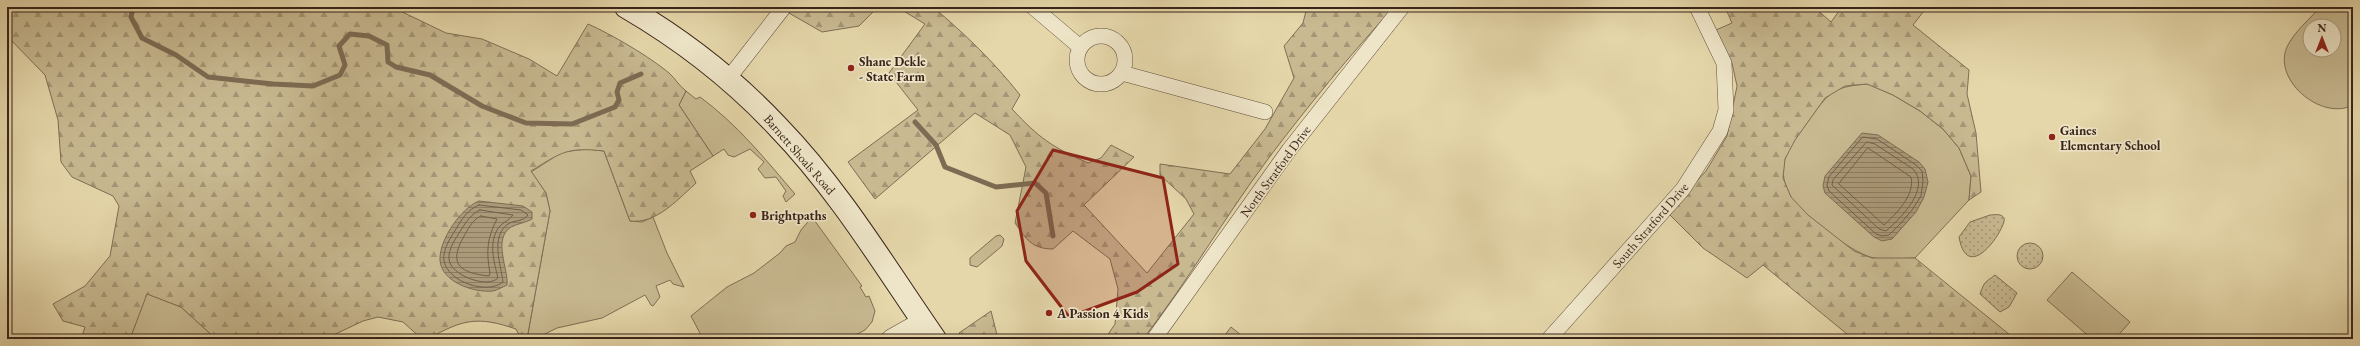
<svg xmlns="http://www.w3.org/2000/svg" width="2360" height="346" viewBox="0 0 2360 346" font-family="'EB Garamond',serif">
	<defs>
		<pattern id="forest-firs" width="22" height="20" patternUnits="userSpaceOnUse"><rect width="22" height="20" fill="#c8b991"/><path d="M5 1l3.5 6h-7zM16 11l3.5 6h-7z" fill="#a39676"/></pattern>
		<pattern id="park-dots" width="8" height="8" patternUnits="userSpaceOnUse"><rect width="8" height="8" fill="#c8b991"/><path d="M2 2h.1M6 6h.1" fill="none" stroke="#a39676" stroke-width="1.8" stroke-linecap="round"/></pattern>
		<pattern id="water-rules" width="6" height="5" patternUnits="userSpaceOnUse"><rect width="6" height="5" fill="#ab9a79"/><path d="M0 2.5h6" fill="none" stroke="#8c7d62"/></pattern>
	</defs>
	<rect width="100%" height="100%" fill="#e5d7aa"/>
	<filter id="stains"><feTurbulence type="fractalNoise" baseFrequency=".005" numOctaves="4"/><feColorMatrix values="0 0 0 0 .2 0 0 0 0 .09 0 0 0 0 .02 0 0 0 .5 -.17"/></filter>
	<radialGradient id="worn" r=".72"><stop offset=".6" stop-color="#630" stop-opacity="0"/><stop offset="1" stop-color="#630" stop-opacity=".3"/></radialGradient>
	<!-- green -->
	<path fill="#c8b991" stroke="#806e55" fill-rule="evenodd" d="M2320,7h33v98c-32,17 -83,-27 -65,-60 7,-14 22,-26 32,-38zM2310,26h24v24h-24z
		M1868,84l25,11 27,16 23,18 16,19 12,28 -2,24 -54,58c-13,0 -32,3 -45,-1 -20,-6 -69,-43 -79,-60 -7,-11 -10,-26 -6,-38 4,-14 16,-27 24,-39 19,-27 25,-34 59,-36z
		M686,91l10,8 4,-2c37,27 66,63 95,97l-9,8 -3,-6 3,-5 -10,-14 -11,1 -7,-9 6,-7 -14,-13 -16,8 -6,-2 -4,-6 -11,7 -34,-51z
		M587,149l17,2 26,70 12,1 11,-5 14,36 17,34 -11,-3 -3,-4 -14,6 4,11 -7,9 -2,-1 -6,-10 -43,23 -45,10 -22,11h-8l23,-128 -4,-18 -15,-21 31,-20z
		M812,217l50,69 -2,1 6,10 3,-1 6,15 -3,11 -7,8 -17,9h-145l-12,-23 36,-29 27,-14 26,-20 6,-7 9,-4 6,-12z
		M1000,235l4,4 -2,7 -25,21 -7,-2v-7l26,-22z
		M2072,272l58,50 -15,17h-23l-45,-39z
		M146,293l35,14 35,32h-86z
		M1231,327l15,12h-24z"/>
	<!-- forest -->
	<path fill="url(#forest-firs)" stroke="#806e55" d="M7,7h385l54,26 36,6 47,20 28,17 31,-52c23,10 62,33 81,49 6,5 10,13 17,18l-7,14 34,51 -23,15 6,12 -2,2c-18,16 -38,39 -64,36l-26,-70c-37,-4 -42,1 -73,20l15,22 4,18 -23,128h-6l-5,-10c-38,-13 -53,-10 -88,10h-6l-19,-17 -25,-5 -15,4 -38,18h-109l-35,-32 -34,-13 -17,45h-49l4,-12 -22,-6 -10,-17 32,-18 25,-30 9,-50 -6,-10 -41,-19 -11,-15 -3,-42 -13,-45 -38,-39z
		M794,7h84l-19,19 -37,6 -33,-19z
		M897,7h36c32,27 61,55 87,88l-8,14c27,29 40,38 76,54l13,-5 10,-13 23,12 -50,48 63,68 47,-59 -8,-15 -26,-24v-11l70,10 35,-45 29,-51 -10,-32 19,-23 4,-16h87c-44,48 -87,100 -126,152 -44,59 -80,122 -125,180h-38l10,-15 3,-35 -8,-30 -37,-28 -20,18c-21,0 -27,-10 -38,-26l11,-56 -16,-32 -35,-22 -100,86 -27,-37 70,-52 -29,-37 36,-49z
		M1725,7h89l17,15 11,-15h85l-14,18 56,45 -2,24 9,39 5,59 -12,8 2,-24 -12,-28 -16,-19 -23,-18 -27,-16 -26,-11 -22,2 -20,12 -30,42 -10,19 -2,19 8,19 17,18 46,36 18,7h43l100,81h-162l-90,-74 -16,13 -44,-30 -35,-35 38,-42 21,-35 10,-50 -5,-23 -16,-33 16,-7z
		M991,311l7,28h-34l-5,-6z"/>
	<!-- park -->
	<path fill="url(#park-dots)" stroke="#806e55" d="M1990,215c5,0 11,-2 14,3 4,7 -36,70 -45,19l11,-15z
		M2017 256a13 13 0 1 1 26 0a13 13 0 1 1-26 0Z
		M1995,275l22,18 -8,14 -9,5 -20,-18c5,-14 5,-11 15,-19z"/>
	<!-- water -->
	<path fill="url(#water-rules)" stroke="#7d6b53" d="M1862,133l16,2 41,27 6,7 3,13 -4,15 -8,15 -24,27 -10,2 -8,-4 -49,-44 -2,-7 2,-10z
		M479,201l44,5 9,6v7c-7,4 -16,5 -21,8 -19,12 -2,43 -4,58 -4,2 -10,5 -14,6 -19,2 -52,-9 -53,-31 -1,-20 21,-52 39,-59z"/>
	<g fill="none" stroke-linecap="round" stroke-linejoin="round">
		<!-- shore -->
		<path stroke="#725f49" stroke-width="1" d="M1863,137l14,2 39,26 6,6 1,10 -2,15 -9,14 -11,13 -12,12 -7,1 -6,-2 -47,-43 -2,-6 2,-8z
			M1867,142l8,2 38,25c18,19 -12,49 -27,62l-7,-2 -47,-44 1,-5z
			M1868,148l43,29c4,18 -14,36 -27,48l-45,-41z
			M479,205l42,5 7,5c-5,7 -14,5 -20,9 -18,13 -7,41 -5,58 -16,13 -55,0 -59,-21 -2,-11 7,-24 12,-32 6,-10 11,-19 23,-24z
			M480,210l33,5c-3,5 -10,7 -14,12 -11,15 -5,35 -1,51 -11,11 -48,-3 -49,-19 -1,-10 7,-21 12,-29 5,-8 10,-16 19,-20z
			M481,216l16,3c-10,19 -11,33 -7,54l-1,3c-28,-3 -41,-11 -26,-38 5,-9 9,-18 18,-22z"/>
		<!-- stream -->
		<path stroke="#7d6b53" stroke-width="5" d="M133,7l-2,10 11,21 34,17 32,22 65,7 40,2 27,-11 5,-10 -6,-19 11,-12 19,2 18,9 1,17 8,5 34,8 52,31 44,17 46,1 43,-17 4,-7 -2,-8 3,-9 21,-9
			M915,122l21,23 9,22 51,20 39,-4 11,10 7,43"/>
		<defs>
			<path id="minor" d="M1033,7l47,40
				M1077 60a24 24 0 1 1 48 0a24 24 0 1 1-48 0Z
				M1122,73l143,39
				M728,79l56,-72
				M1154,339l135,-189 113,-143
				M1549,339l134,-150 37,-58 6,-21 -2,-47 -27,-56"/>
			<path id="tertiary" d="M891,339l32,-18"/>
			<path id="secondary" d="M626,7c55,32 108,73 152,120 61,63 107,140 157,212"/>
		</defs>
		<!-- minor casing -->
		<use href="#minor" stroke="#64513d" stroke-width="16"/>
		<!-- tertiary casing -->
		<use href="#tertiary" stroke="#64513d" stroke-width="20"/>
		<!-- secondary casing -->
		<use href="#secondary" stroke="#392419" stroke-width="24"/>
		<!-- minor -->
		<use href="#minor" stroke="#eee5c8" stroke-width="15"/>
		<!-- tertiary -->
		<use href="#tertiary" stroke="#eee5c8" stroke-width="19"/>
		<!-- secondary -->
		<use href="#secondary" stroke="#eee5c8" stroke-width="22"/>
	</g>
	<!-- marked area -->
	<path fill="#8f2418" fill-opacity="0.2" stroke="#8f2418" stroke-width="3" stroke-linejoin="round" d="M1053,150l110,28 15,86 -41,28 -68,25 -43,-56 -9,-50z"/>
	<!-- markers -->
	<g fill="#8f2418" stroke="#eee5c8" stroke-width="1.5">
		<circle cx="851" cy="68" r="4"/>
		<circle cx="2052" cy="137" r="4"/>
		<circle cx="753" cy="215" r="4"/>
		<circle cx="1049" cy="313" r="4"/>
	</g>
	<g text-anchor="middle" stroke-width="3.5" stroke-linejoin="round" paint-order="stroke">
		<!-- poi labels -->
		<g font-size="13" font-weight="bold" fill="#392419" stroke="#eee5c8" text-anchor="start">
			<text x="859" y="66">Shane Dekle<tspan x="859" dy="15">- State Farm</tspan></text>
			<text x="2060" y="135">Gaines<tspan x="2060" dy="15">Elementary School</tspan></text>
			<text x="761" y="220">Brightpaths</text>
			<text x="1057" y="318">A Passion 4 Kids</text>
		</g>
		<!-- street labels -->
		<g font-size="13" fill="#392419" stroke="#eee5c8">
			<text transform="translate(800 154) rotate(49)" y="5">Barnett Shoals Road</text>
			<text transform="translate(1275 171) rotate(-54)" y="5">North Stratford Drive</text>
			<text transform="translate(1650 225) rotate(-49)" y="5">South Stratford Drive</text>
		</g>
	</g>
	<!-- margin -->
	<rect width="2360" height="346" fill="none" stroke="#e5d7aa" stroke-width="24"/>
	<rect x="8" y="8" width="2344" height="330" fill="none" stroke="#392419" stroke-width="2"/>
	<rect x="12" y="12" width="2336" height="322" fill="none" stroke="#392419"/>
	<!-- north arrow -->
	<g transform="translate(2322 38)"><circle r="19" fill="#eee5c8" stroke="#a69882"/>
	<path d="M0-3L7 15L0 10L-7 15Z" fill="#8f2418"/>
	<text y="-6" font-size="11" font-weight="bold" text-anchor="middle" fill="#392419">N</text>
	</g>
	<rect width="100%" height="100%" filter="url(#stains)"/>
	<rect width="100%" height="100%" fill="url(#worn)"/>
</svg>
